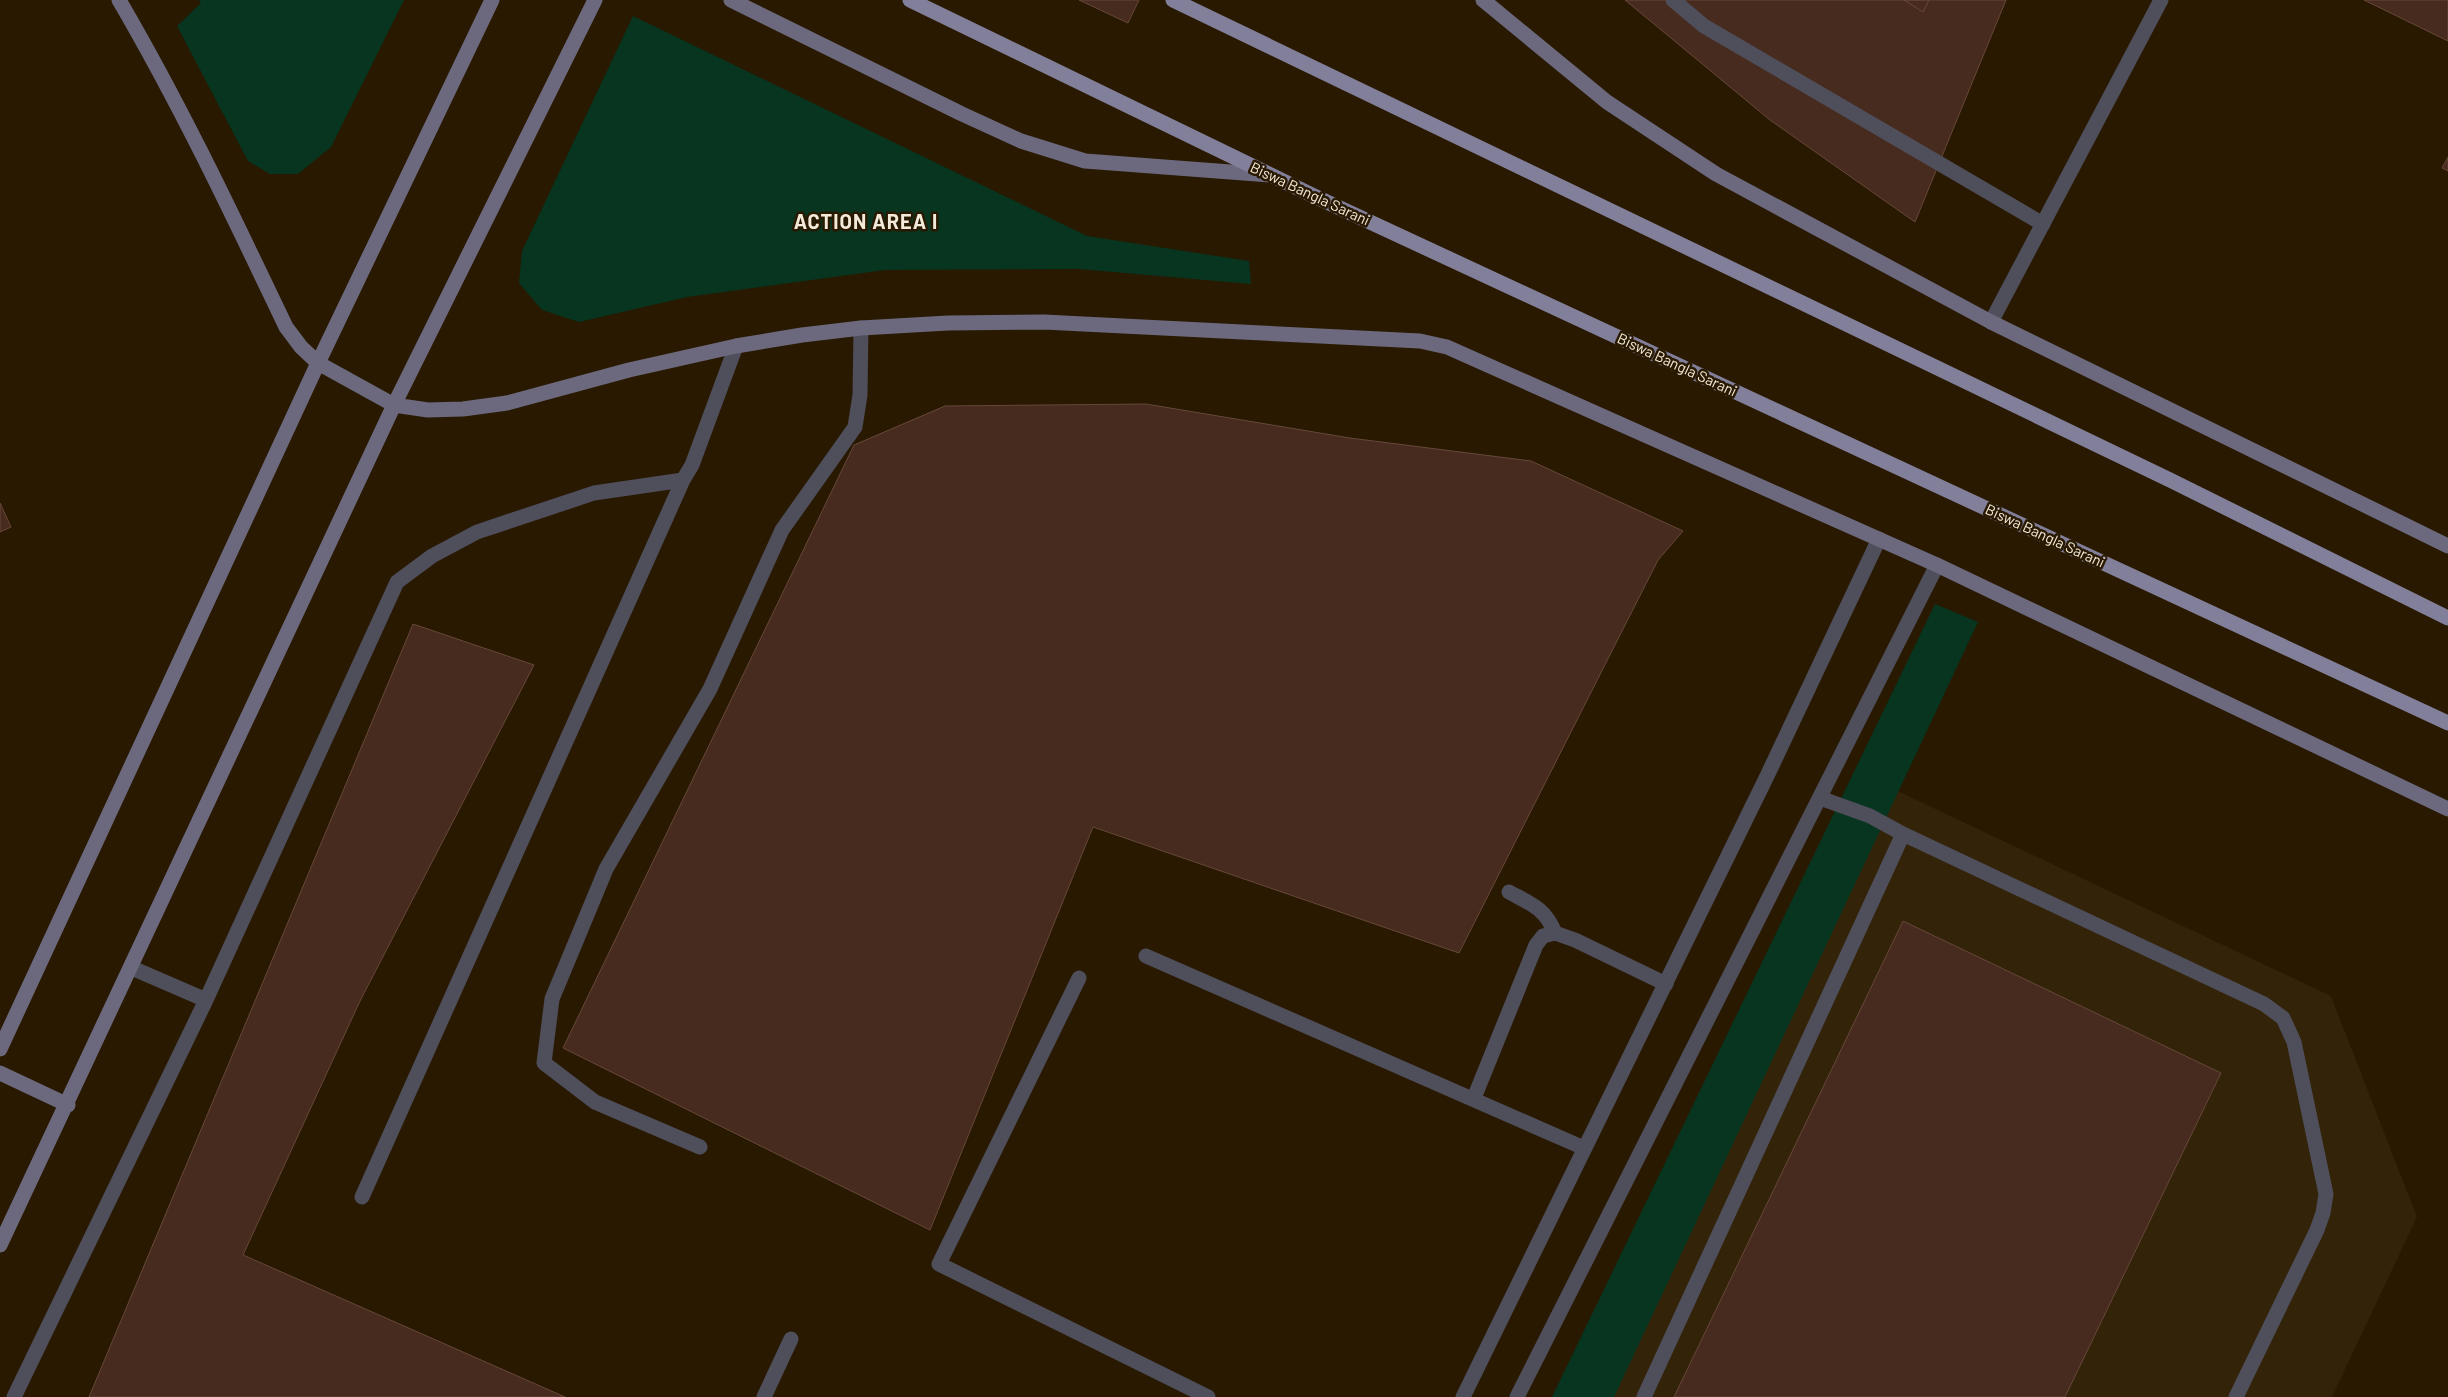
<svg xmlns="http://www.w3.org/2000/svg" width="2448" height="1397" viewBox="0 0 2448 1397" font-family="Barlow,sans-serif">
	<rect width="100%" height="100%" fill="#281900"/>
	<!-- built -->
	<path fill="#322309" d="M1866,776l465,220 86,221 -85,180h-755z"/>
	<!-- green -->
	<path fill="#08351f" d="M199,0h205l-73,147 -33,27h-28l-22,-13 -71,-135 24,-23z
		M633,16l454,220 162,25 2,23 -172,-15 -194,1 -198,27 -108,25 -37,-12 -23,-27 3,-32z
		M1935,604l43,18 -364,775h-62z"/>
	<!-- building -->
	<path fill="#472b1f" stroke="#67483b" d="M1079,0h60l-11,23z
		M1625,0h381l-91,222 -145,-102z
		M1904,0h25l-6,12z
		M2364,0h84v41z
		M2448,157v14l-6,-3z
		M1146,404l204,34 181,23 152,70 -25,29 -199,393 -366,-126 -163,403 -367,-182 291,-603 91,-39z
		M0,503l11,24 -11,5z
		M413,624l121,41 -174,336 -117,254 322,142h-476z
		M1903,921l318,152 -156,324h-391z"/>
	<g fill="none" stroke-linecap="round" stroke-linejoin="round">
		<!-- lane -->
		<path stroke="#4f4e5b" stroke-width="15" d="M1673,0l31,26 339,198
			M1820,798l50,18 33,18 361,170 19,14 11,24 32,152 -3,19 -6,17 -81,167
			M1509,892c22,12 36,16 46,41
			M1146,956l438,192
			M1079,978l-140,286 269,133
			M206,1000l191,-418 35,-26 45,-24 117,-39 89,-13
			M1474,1098l62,-153 7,-9 12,-3 20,7 91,44
			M700,1147l-105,-45 -51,-39 8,-64 54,-130 104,-180 72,-159 73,-103 5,-32 1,-67
			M362,1197l321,-717 9,-15 44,-119
			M14,1397l192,-397 -74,-32
			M764,1397l27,-58
			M1644,1397l259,-563"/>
		<!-- street -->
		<path stroke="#4f4e5b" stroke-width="15" d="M1991,322l170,-322
			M1463,1397l305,-623 111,-235
			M1517,1397l420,-832"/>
		<!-- secondary -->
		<path stroke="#6c697e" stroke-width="15" d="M119,0c62,106 114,216 167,327l15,20 17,16 76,42 34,5 35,-1 44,-6 122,-33 107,-24 66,-11 59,-7 87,-5 96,-1 376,19 27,6 490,218 511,244
			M731,0l231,114 59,27 64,20 185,14
			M1483,0l124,102 109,72 275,148 457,224
			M0,1049l318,-686 174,-363
			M0,1073l68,32
			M0,1245l394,-840 201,-405"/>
		<!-- primary -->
		<path stroke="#827f9a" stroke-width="15" d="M910,0l404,196 1134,527
			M1173,0l997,480 278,138"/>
	</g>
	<g text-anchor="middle" stroke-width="5" stroke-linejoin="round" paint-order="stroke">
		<!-- street labels -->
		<g font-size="15" fill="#f4eada" stroke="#281900">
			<text transform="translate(1310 194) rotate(25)" y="5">Biswa Bangla Sarani</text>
			<text transform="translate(1677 365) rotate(25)" y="5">Biswa Bangla Sarani</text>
			<text transform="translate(2045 536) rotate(25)" y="5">Biswa Bangla Sarani</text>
		</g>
		<!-- district labels -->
		<g font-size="20" font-weight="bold" letter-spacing="1" fill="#f4eada" stroke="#281900">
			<text x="866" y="229">ACTION AREA I</text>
		</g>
	</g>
</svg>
